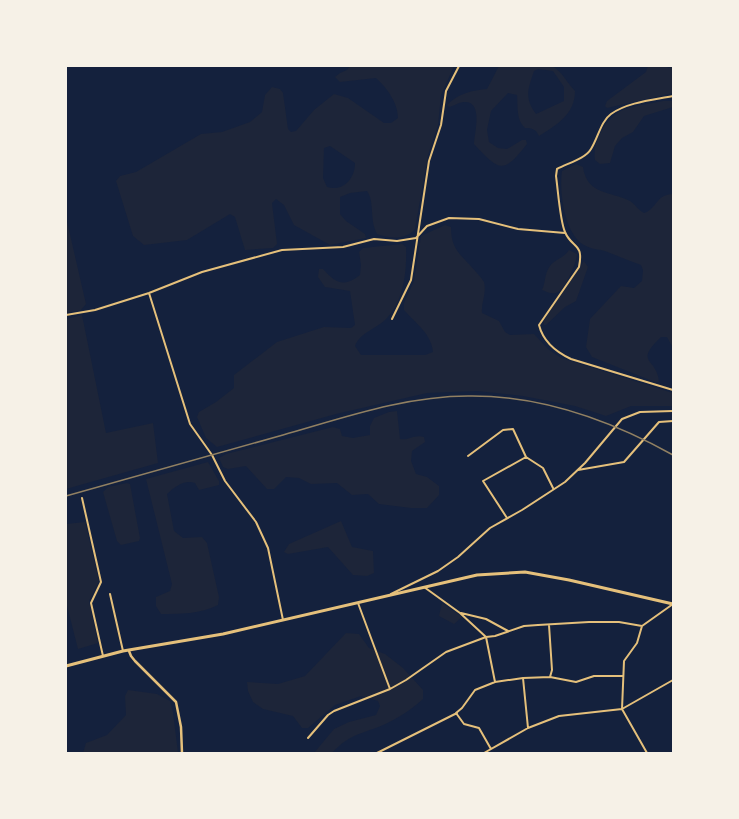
<svg xmlns="http://www.w3.org/2000/svg" width="739" height="819" viewBox="0 0 739 819" font-family="'IBM Plex Serif',serif">
	<rect width="100%" height="100%" fill="#14213d"/>
	<!-- green -->
	<path fill="#1d2539" fill-rule="evenodd" d="M350,66h104l-13,29 -3,30 -10,30 -13,74c-9,11 -25,10 -38,5 -8,-15 -2,-32 -10,-43l-17,2 -10,4v17l6,7 19,13 1,4 -36,7 -36,-20 -10,-20 -8,-6 -4,4 5,41 -4,4 -28,2 -10,-33 -5,-3 -43,26 -43,5 -11,-9 -17,-55 4,-5 16,-4 65,-38 21,-2 28,-10 12,-10 3,-17 7,-8 8,2 3,4 5,36 3,3 5,-1 18,-21 20,-16 14,4 36,25h7l7,-5c0,-15 -11,-30 -22,-40l-36,4 -5,-5 5,-4 7,-3zM330,146l25,17c0,16 -12,29 -28,24l-4,-9 1,-30z
		M499,66h53c10,5 15,17 23,25 0,23 -18,34 -36,45 -3,-7 -7,-8 -14,-8 -9,-8 -7,-21 -8,-33l-9,-2 -17,18 -4,19 2,12 9,6 9,1 15,-9h4l1,4c-24,31 -28,27 -53,0 0,-10 10,-43 -10,-42 -5,0 -10,4 -15,5l-2,-2c10,-11 26,-15 40,-16zM538,69l15,2 11,16v14l-28,13c-12,-16 -8,-25 -2,-43z
		M648,66h16l5,2 4,-2v27l-66,15 -2,-2 2,-5 39,-29z
		M663,101h10v6l-29,9 -11,16 -11,6 -7,8 -5,17 -10,1 -5,-4c-3,-18 11,-43 28,-50 12,-5 27,-6 40,-9z
		M576,164l7,3c4,28 27,24 47,34 5,3 8,9 14,12 13,-4 12,-19 29,-19v154l-6,-11h-6c-28,27 -4,20 -2,45h-4l-63,-25 -6,-10 4,-28 31,-33 13,2 8,-7 1,-11 -2,-5c-11,-4 -21,-8 -31,-12 -8,-4 -17,-3 -24,-7 -22,-10 -27,-55 -24,-75z
		M66,217l20,87 -5,6 -15,3z
		M445,225l6,2c0,24 11,28 25,45 3,3 6,7 8,10 3,11 -3,20 -2,31l17,8 6,11 5,3 24,-1 14,15 13,9 112,35v13h-42l-25,10 -31,-10 -52,-10 -46,-5 -50,2 -91,21 -119,33 -11,-9 -9,-21 2,-5 17,-10 18,-14v-13l43,-33 47,-15 27,1 4,-3 -5,-34 -25,-4 -7,-10 1,-8h4c13,14 20,19 37,6l1,-10 -2,-13 4,-4 39,-4 4,3c1,23 -2,54 -19,71 -10,11 -27,14 -32,28l6,9h64l8,-3c-2,-19 -17,-28 -29,-42v-7l10,-22 7,-45z
		M569,250l8,4c0,8 -12,35 -19,38 -5,3 -11,0 -16,-2 4,-8 2,-16 8,-24 5,-7 13,-7 19,-16z
		M584,261l4,6 -12,34 -11,6 -19,18h-2v-5z
		M82,315l24,118 47,-10 5,40 -92,26v-170z
		M397,411l3,28c8,2 14,-5 24,-2l1,5 -13,9 -1,10 5,13 11,3 12,9v9l-12,13h-16l-32,-4 -11,-10 -16,1 -15,-12 -26,1 -12,-6 -13,-1 -12,12h-7l-21,-23 -18,3 -5,-2 -4,-9 7,-4 107,-27 7,2 2,7 11,2 17,-3v-9l4,-8 15,-6z
		M208,462l11,19v4l-20,5 -4,-7c-10,-4 -21,4 -28,11l7,37 9,7 19,-1 5,6 12,54 -1,8c-18,9 -37,9 -57,9l-5,-8v-9l14,-6 2,-7 -26,-105z
		M127,483l3,1 10,54 -1,3 -18,4 -4,-4 -14,-49 5,-5z
		M341,521l11,26 21,4 1,22 -7,3 -14,-1 -25,-28 -40,7 -4,-2 5,-8z
		M85,522l14,59 -10,20 9,42 -20,6 -12,-47v-78z
		M442,603l20,14 -8,7 -15,-8z
		M346,633l13,1 10,14 16,6 18,14 20,22v9c-13,12 -32,24 -50,30 -18,6 -27,9 -41,24h-18l20,-24 15,-7 27,-7 4,-9 -2,-5 -17,-5 -26,9 -27,23h-6l-9,-12 -30,-7 -10,-7 -5,-11 -1,-9 31,2 27,-8z
		M128,690l29,4 13,7 3,11 5,41h-95l3,-10 21,-8 19,-20 -1,-19z"/>
	<g fill="none" stroke-linecap="round" stroke-linejoin="round">
		<!-- minor -->
		<path stroke="#e5c07b" stroke-width="2" d="M673,96c-20,4 -45,6 -62,18 -10,7 -13,24 -20,35 -6,10 -23,14 -34,20l-1,7c2,14 4,45 9,56 7,17 19,10 14,35l-40,58c4,16 17,27 32,34l102,31
			M149,293l41,131 22,31 13,26 31,41 12,26 15,72
			M66,315l29,-5 54,-17 53,-21 80,-22 61,-3 31,-8 23,2 19,-3 11,-12 22,-8 30,1 39,10 47,4
			M392,319l19,-39 18,-119 12,-36 5,-34 13,-25
			M468,456l35,-26 10,-1 13,28 17,11 10,20
			M578,470l46,-8 35,-40 14,-1
			M82,498l19,84 -10,21 12,53
			M507,518l-24,-37 43,-24
			M424,587l36,26 26,24 9,45
			M110,594l13,57
			M391,594l47,-23 20,-14 32,-29 32,-18 43,-28 20,-19 37,-44 18,-7 33,-1
			M358,603l32,86
			M461,613l25,6 22,12
			M549,625l3,45 -2,7
			M523,678l5,50
			M308,738l20,-23 6,-4 56,-22 16,-9 40,-28 40,-15 9,-1 29,-10 14,-1 51,-3h30l23,4
			M491,749l-12,-21 -15,-4 -8,-11 6,-5 13,-18 20,-8 28,-4 27,-1 26,5 18,-6h28
			M377,753l80,-40
			M484,753l44,-25 31,-12 63,-7 51,-29
			M647,753l-25,-44 2,-48 13,-18 5,-17 31,-22"/>
		<!-- tertiary -->
		<path stroke="#e5c07b" stroke-width="2.5" d="M129,651l2,5 4,5 41,41 5,25 1,26"/>
		<!-- trunk -->
		<path stroke="#e5c07b" stroke-width="3" d="M66,666l57,-15 100,-17 254,-59 48,-3 44,8 104,24"/>
		<!-- rail -->
		<path stroke="#918062" stroke-width="1.5" d="M66,496c72,-20 144,-41 217,-61 60,-17 122,-39 185,-39 73,-1 142,24 205,59"/>
	</g>
	<!-- border -->
	<rect width="739" height="819" fill="none" stroke="#f6f1e7" stroke-width="134"/>
</svg>
